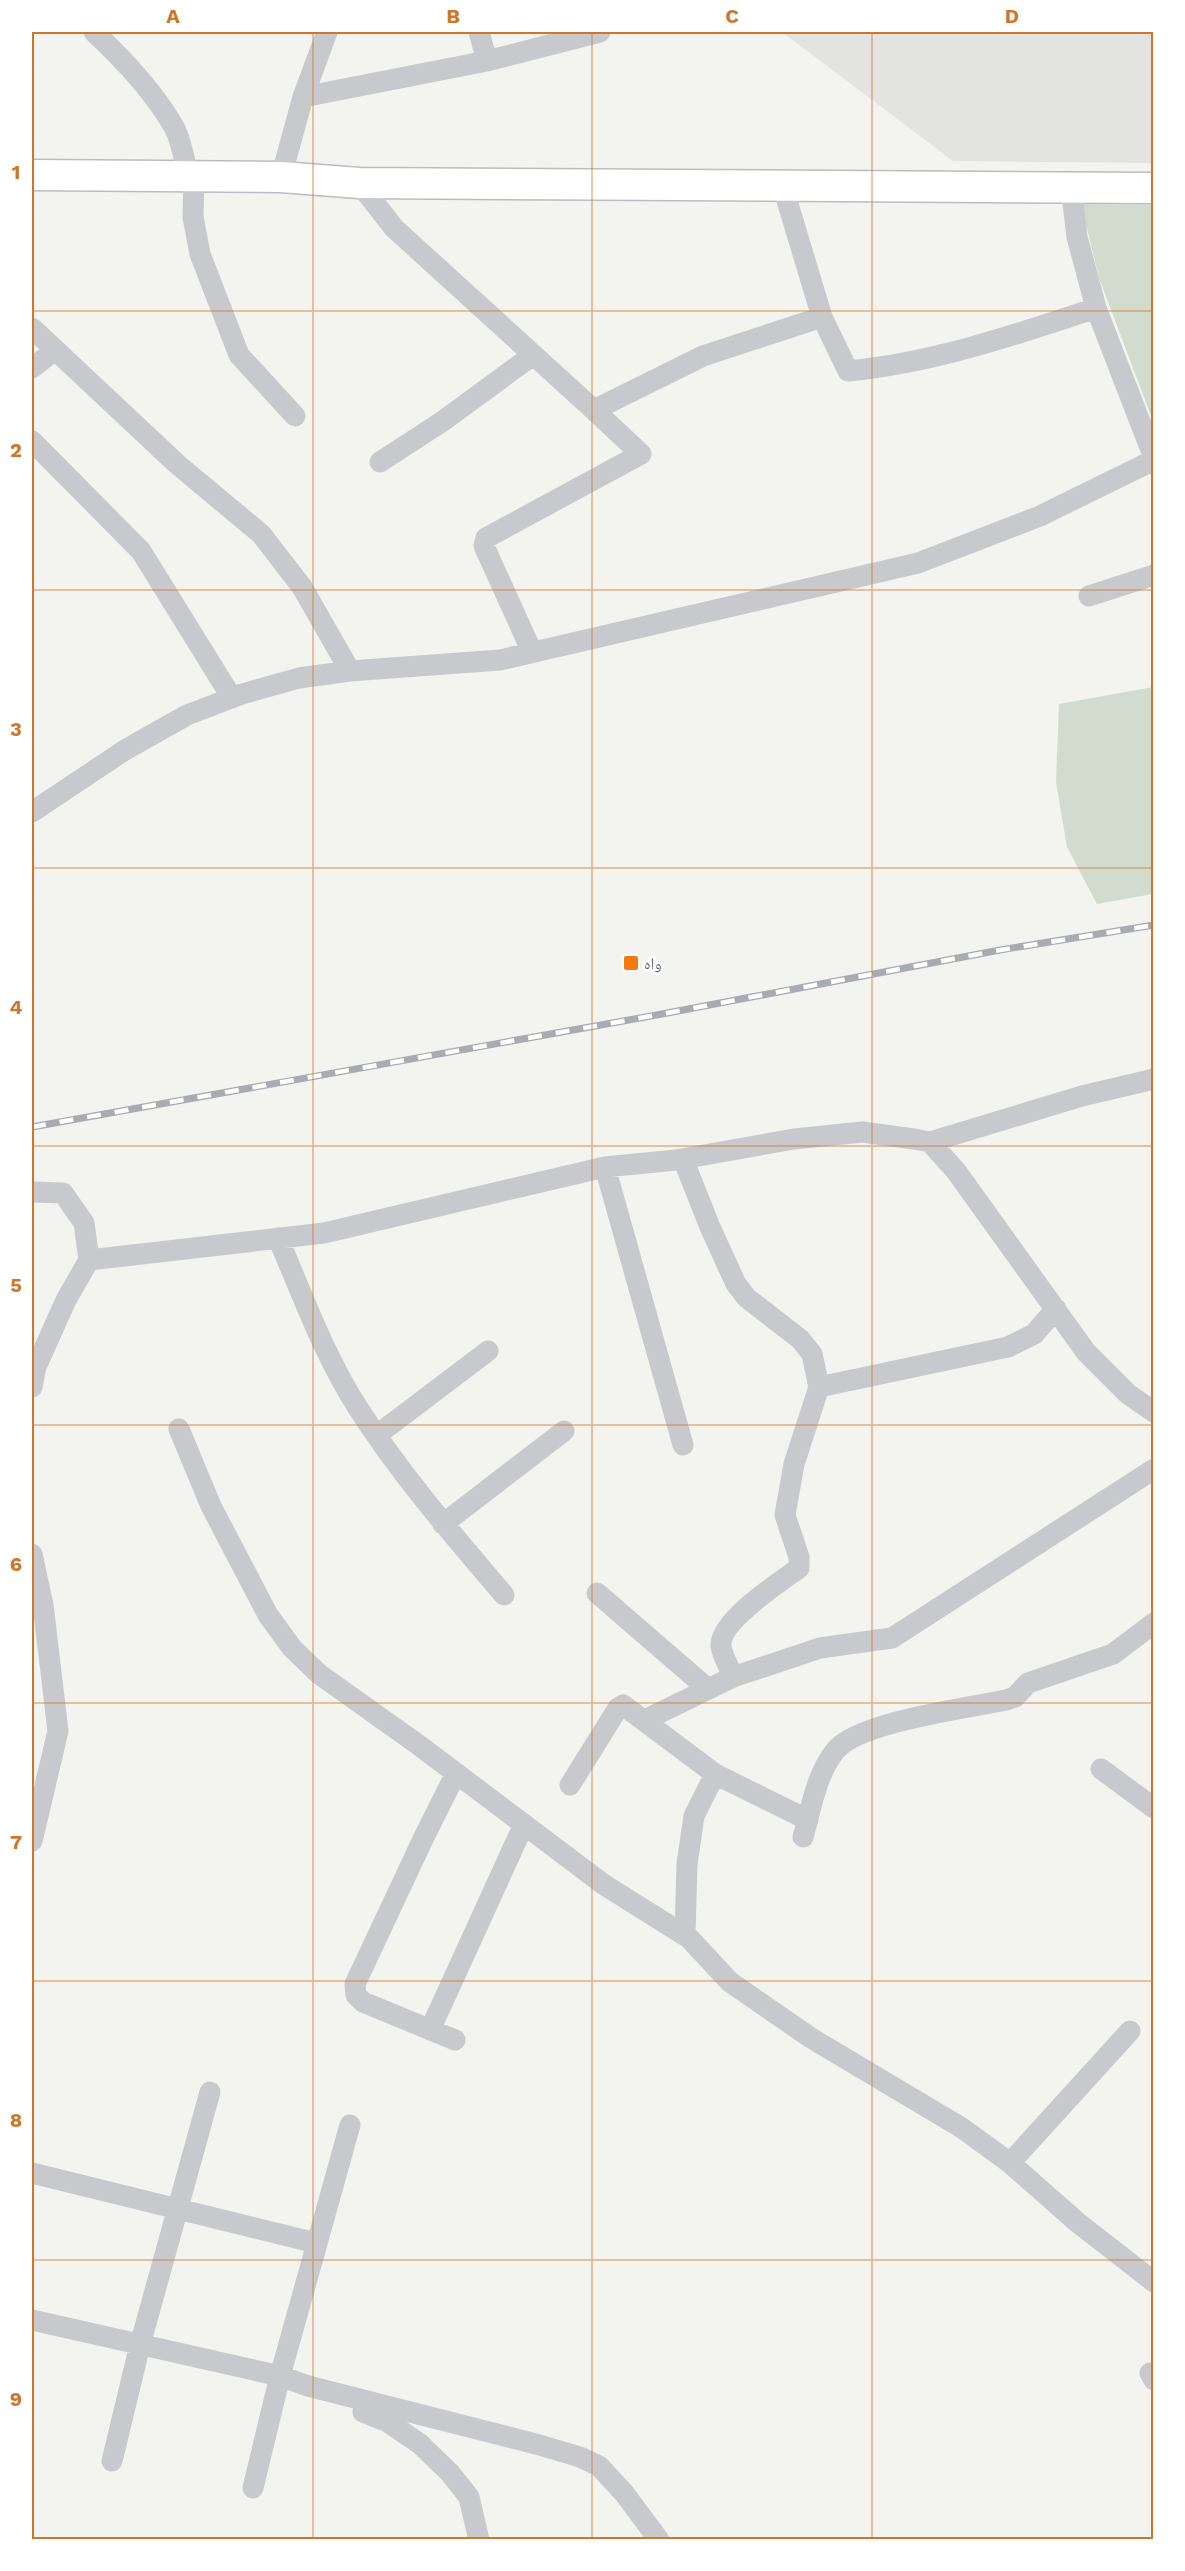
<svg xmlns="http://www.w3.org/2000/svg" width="1185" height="2571" viewBox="0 0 1185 2571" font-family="'Work Sans','Noto Naskh Arabic',sans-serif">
	<rect width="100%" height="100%" fill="#f3f4ef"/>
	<!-- built -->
	<path fill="#e3e4e2" d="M782,32h371v131l-200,-2z"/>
	<!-- green -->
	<path fill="#d1dccf" d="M1081,204l72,1v216l-54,-143z
		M1153,687v207l-56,10 -30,-57 -11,-65 3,-78z"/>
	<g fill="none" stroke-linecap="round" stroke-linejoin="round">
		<defs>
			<path id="secondary" d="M32,175l249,2 78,6 795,5"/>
		</defs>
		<!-- secondary casing -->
		<use href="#secondary" stroke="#b9bcc1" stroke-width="33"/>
		<!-- minor -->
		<path stroke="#c7c9cd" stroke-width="21" d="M94,32c29,27 60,60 80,95 8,14 10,33 14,49
			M327,32l-24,65 184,-36 113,-29
			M479,32l8,29
			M194,176l-1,41 7,37 39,101 56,61
			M281,177l22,-80
			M359,183l35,45 200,182
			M782,184l40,133 26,54c85,-8 167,-36 248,-63
			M1071,187l6,50 19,71 58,150
			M32,328l145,136 84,70 41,53 48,84
			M32,368l23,-18
			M32,441l109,110 91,147
			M380,462l63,-41 90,-66
			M1089,596l65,-21
			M532,652l-48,-106 2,-8 155,-84 -47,-44 109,-54 119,-39
			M32,812l93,-62 62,-35 55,-21 57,-16 51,-7 150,-11 418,-97 122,-47 114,-56
			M930,1142l152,-46 72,-17
			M683,1159l27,68 26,57 11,14 53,41 12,15 7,33 -25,77 -9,51 14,42v11c-19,14 -80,53 -78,78 1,10 9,22 12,31
			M605,1167l78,278
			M32,1192l31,1 21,30 5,37 -23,40 -30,67 -4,20
			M278,1238c25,58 46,117 80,170 43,67 95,127 146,187
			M89,1260l235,-27 281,-66 71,-7 118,-21 68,-7 52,7 16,3 26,29 130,181 42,42 26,18
			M819,1387l189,-40 26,-13 22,-25
			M179,1429l32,77 57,109 24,33 27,26 101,72 183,138 86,54 41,44 81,56 151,90 48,35 67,59 77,60
			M377,1435l111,-84
			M443,1524l121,-93
			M32,1554l11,51 15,126 -26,110
			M597,1593l111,96
			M645,1720l88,-43 87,-29 72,-10 262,-169
			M1101,1769l53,39
			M570,1785l48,-77 5,-3 92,69 93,46
			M803,1837c8,-28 13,-62 32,-86 22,-29 133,-43 171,-51l9,-3 13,-14 85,-29 41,-31
			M685,1935l2,-71 7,-48 21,-42
			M430,2030l94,-206
			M455,2040l-92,-38 -7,-7 -1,-11 69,-147 32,-64
			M1010,2163l120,-132
			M32,2173l284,70
			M32,2320l248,56 28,10 228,58 44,13 19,9 25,27 35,47
			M1150,2373l4,7
			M363,2412l25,10 32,22 30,29 19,24 10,43
			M112,2461l28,-116 70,-253
			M253,2488l27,-112 70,-251"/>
		<!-- secondary -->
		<use href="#secondary" stroke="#fff" stroke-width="30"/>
		<defs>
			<path id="rail" d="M32,1127l630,-113 338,-64 154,-25"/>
		</defs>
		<!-- rail casing -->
		<use href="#rail" stroke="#a8abb2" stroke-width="7"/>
		<!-- rail -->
		<use href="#rail" stroke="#fff" stroke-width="4.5" stroke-dasharray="14" stroke-linecap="butt"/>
	</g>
	<!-- grid -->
	<path fill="none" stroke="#d0762a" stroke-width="1.5" stroke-opacity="0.55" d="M313,32v2508M592,32v2508M872,32v2508M32,311h1122M32,590h1122M32,868h1122M32,1146h1122M32,1425h1122M32,1703h1122M32,1981h1122M32,2260h1122"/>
	<!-- markers -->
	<rect fill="#f5790d" stroke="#fff" stroke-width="2" x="623" y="955" width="16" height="16" rx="3"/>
	<g text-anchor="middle" stroke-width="6" stroke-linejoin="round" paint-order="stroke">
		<!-- poi labels -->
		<g font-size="16" fill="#5f6b83" stroke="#fff" text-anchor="start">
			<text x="644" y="969">واہ</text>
		</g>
	</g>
	<!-- border -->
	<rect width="1185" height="2571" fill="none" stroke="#ffffff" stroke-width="66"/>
	<rect x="33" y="33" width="1119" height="2505" fill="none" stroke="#d0762a" stroke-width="2"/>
	<g font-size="20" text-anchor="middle" font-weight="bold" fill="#d0762a">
		<text x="173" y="23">A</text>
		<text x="453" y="23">B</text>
		<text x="732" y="23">C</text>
		<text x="1012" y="23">D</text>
		<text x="16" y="179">1</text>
		<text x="16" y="457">2</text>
		<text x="16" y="736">3</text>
		<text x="16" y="1014">4</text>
		<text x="16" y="1292">5</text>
		<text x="16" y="1571">6</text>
		<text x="16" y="1849">7</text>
		<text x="16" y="2127">8</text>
		<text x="16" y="2406">9</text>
	</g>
</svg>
